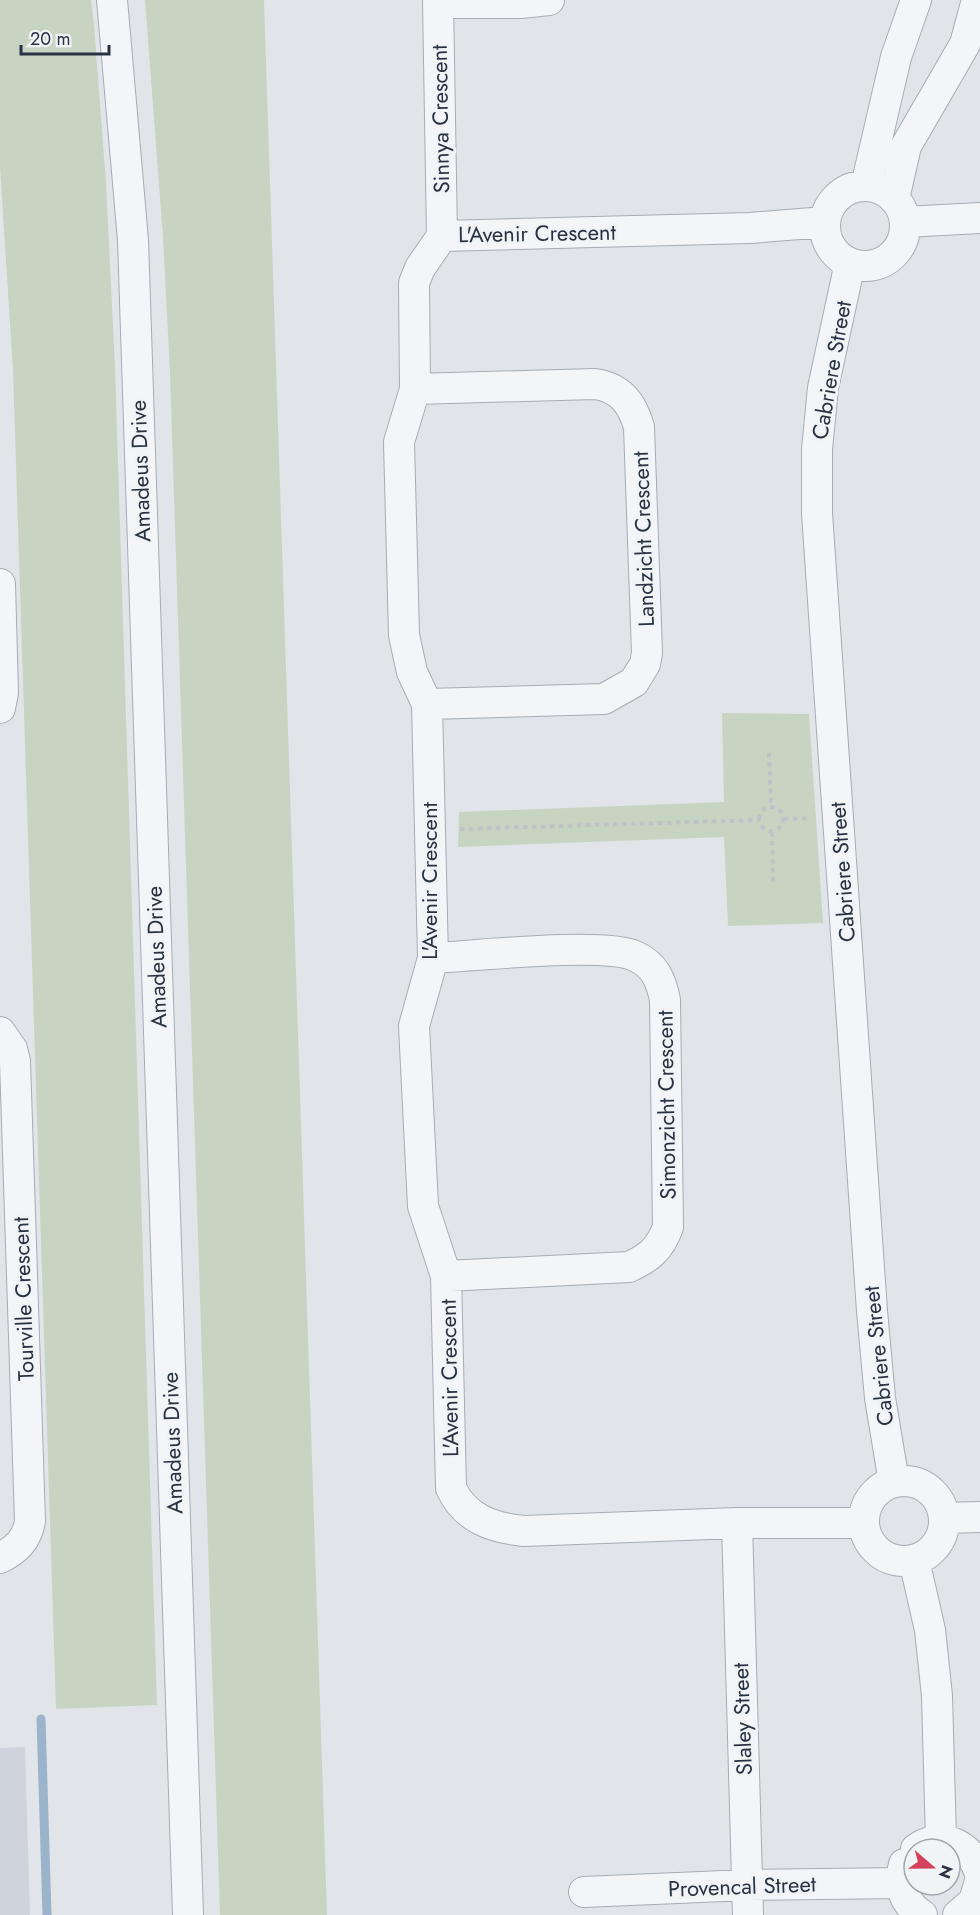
<svg xmlns="http://www.w3.org/2000/svg" width="980" height="1915" viewBox="0 0 980 1915" font-family="Jost,sans-serif">
	<rect width="100%" height="100%" fill="#e1e5ea"/>
	<!-- built -->
	<path fill="#cfd4dc" d="M25,1747l5,168h-30v-167z"/>
	<!-- green -->
	<path fill="#c7d4c2" d="M0,0h91l3,25 12,158 9,183 42,1339 -101,4 -43,-1338 -13,-204z
		M145,0h119l63,1915h-107l-50,-1542 -7,-136z
		M722,713l87,1 14,209 -95,3 -4,-89 -266,10 1,-35 265,-10z"/>
	<g fill="none" stroke-linecap="round" stroke-linejoin="round">
		<!-- stream -->
		<path stroke="#9bb3cb" stroke-width="9" d="M41,1719l6,196"/>
		<defs>
			<path id="minor" d="M112,0l21,240 55,1675
				M438,0l4,236
				M438,3h83l28,-3
				M866,186l30,-129 20,-57
				M825 226a40 40 0 1 1 80 0a40 40 0 1 1-80 0Z
				M894,199l12,-53 59,-102 12,-44
				M825,222l-75,6 -308,8 -22,32 -6,15 1,106 -16,53 5,193 8,37 15,32 6,254 -19,68 9,180 23,70 5,212c14,31 42,40 73,43l213,-8h127
				M905,222l75,-4
				M850,263l-27,125 -6,61v64l55,798 8,87 14,84
				M415,389l180,-5c26,4 37,19 44,43l8,226 -2,11 -11,18 -30,17 -177,5
				M0,584l3,109 -3,15
				M433,958c41,-2 171,-16 202,-2 20,9 26,24 30,44l3,227c-8,22 -19,31 -39,40l-183,9
				M0,1032l12,17 3,12 15,460c-3,19 -14,29 -30,37
				M864 1521a40 40 0 1 1 80 0a40 40 0 1 1-80 0Z
				M944,1518l36,-1
				M737,1523l11,392
				M914,1560l16,70 7,66 4,144
				M916,1849c26,-19 56,-4 64,25
				M904,1864c-6,21 -1,39 18,51
				M584,1892l163,-7 154,-2
				M958,1915l16,-14 6,-20"/>
		</defs>
		<!-- minor casing -->
		<use href="#minor" stroke="#a6acb5" stroke-width="32"/>
		<!-- path -->
		<path stroke="#bfc2c9" stroke-width="4" stroke-dasharray="4.5 4.5" stroke-linecap="butt" d="M769,753l2,54
			M759 819a12 12 0 1 1 24 0a12 12 0 1 1-24 0Z
			M784,819l26,-1
			M460,829l299,-9
			M772,832l1,54"/>
		<!-- minor -->
		<use href="#minor" stroke="#f4f5f8" stroke-width="30"/>
	</g>
	<g text-anchor="middle" stroke-width="6" stroke-linejoin="round" paint-order="stroke">
		<!-- street labels -->
		<g font-size="22" fill="#293243" stroke="#f1f4f7">
			<text transform="translate(440 119) rotate(-91)" y="8">Sinnya Crescent</text>
			<text transform="translate(537 233) rotate(-1)" y="8">L'Avenir Crescent</text>
			<text transform="translate(831 370) rotate(-80)" y="8">Cabriere Street</text>
			<text transform="translate(140 471) rotate(-92)" y="8">Amadeus Drive</text>
			<text transform="translate(643 539) rotate(-92)" y="8">Landzicht Crescent</text>
			<text transform="translate(842 872) rotate(-94)" y="8">Cabriere Street</text>
			<text transform="translate(429 881) rotate(-90)" y="8">L'Avenir Crescent</text>
			<text transform="translate(156 957) rotate(-92)" y="8">Amadeus Drive</text>
			<text transform="translate(666 1105) rotate(-91)" y="8">Simonzicht Crescent</text>
			<text transform="translate(23 1299) rotate(-92)" y="8">Tourville Crescent</text>
			<text transform="translate(878 1356) rotate(-96)" y="8">Cabriere Street</text>
			<text transform="translate(449 1378) rotate(-91)" y="8">L'Avenir Crescent</text>
			<text transform="translate(172 1443) rotate(-92)" y="8">Amadeus Drive</text>
			<text transform="translate(742 1719) rotate(-92)" y="8">Slaley Street</text>
			<text transform="translate(742 1886) rotate(-2)" y="8">Provencal Street</text>
		</g>
	</g>
	<!-- north arrow -->
	<g transform="translate(932 1867) rotate(110)"><circle r="28" fill="#f1f4f7" stroke="#a1a6af" stroke-width="1.5"/>
	<path d="M0-4.5L10 22L0 15L-10 22Z" fill="#d3425a"/>
	<text y="-9" font-size="16" font-weight="bold" text-anchor="middle" fill="#293243">N</text>
	</g>
	<!-- scale -->
	<path d="M21 45v9h88v-9" fill="none" stroke="#293243" stroke-width="3"/>
	<text x="30" y="45" font-size="18" fill="#293243" stroke="#f1f4f7" stroke-width="4.5" paint-order="stroke">20 m</text>
</svg>
